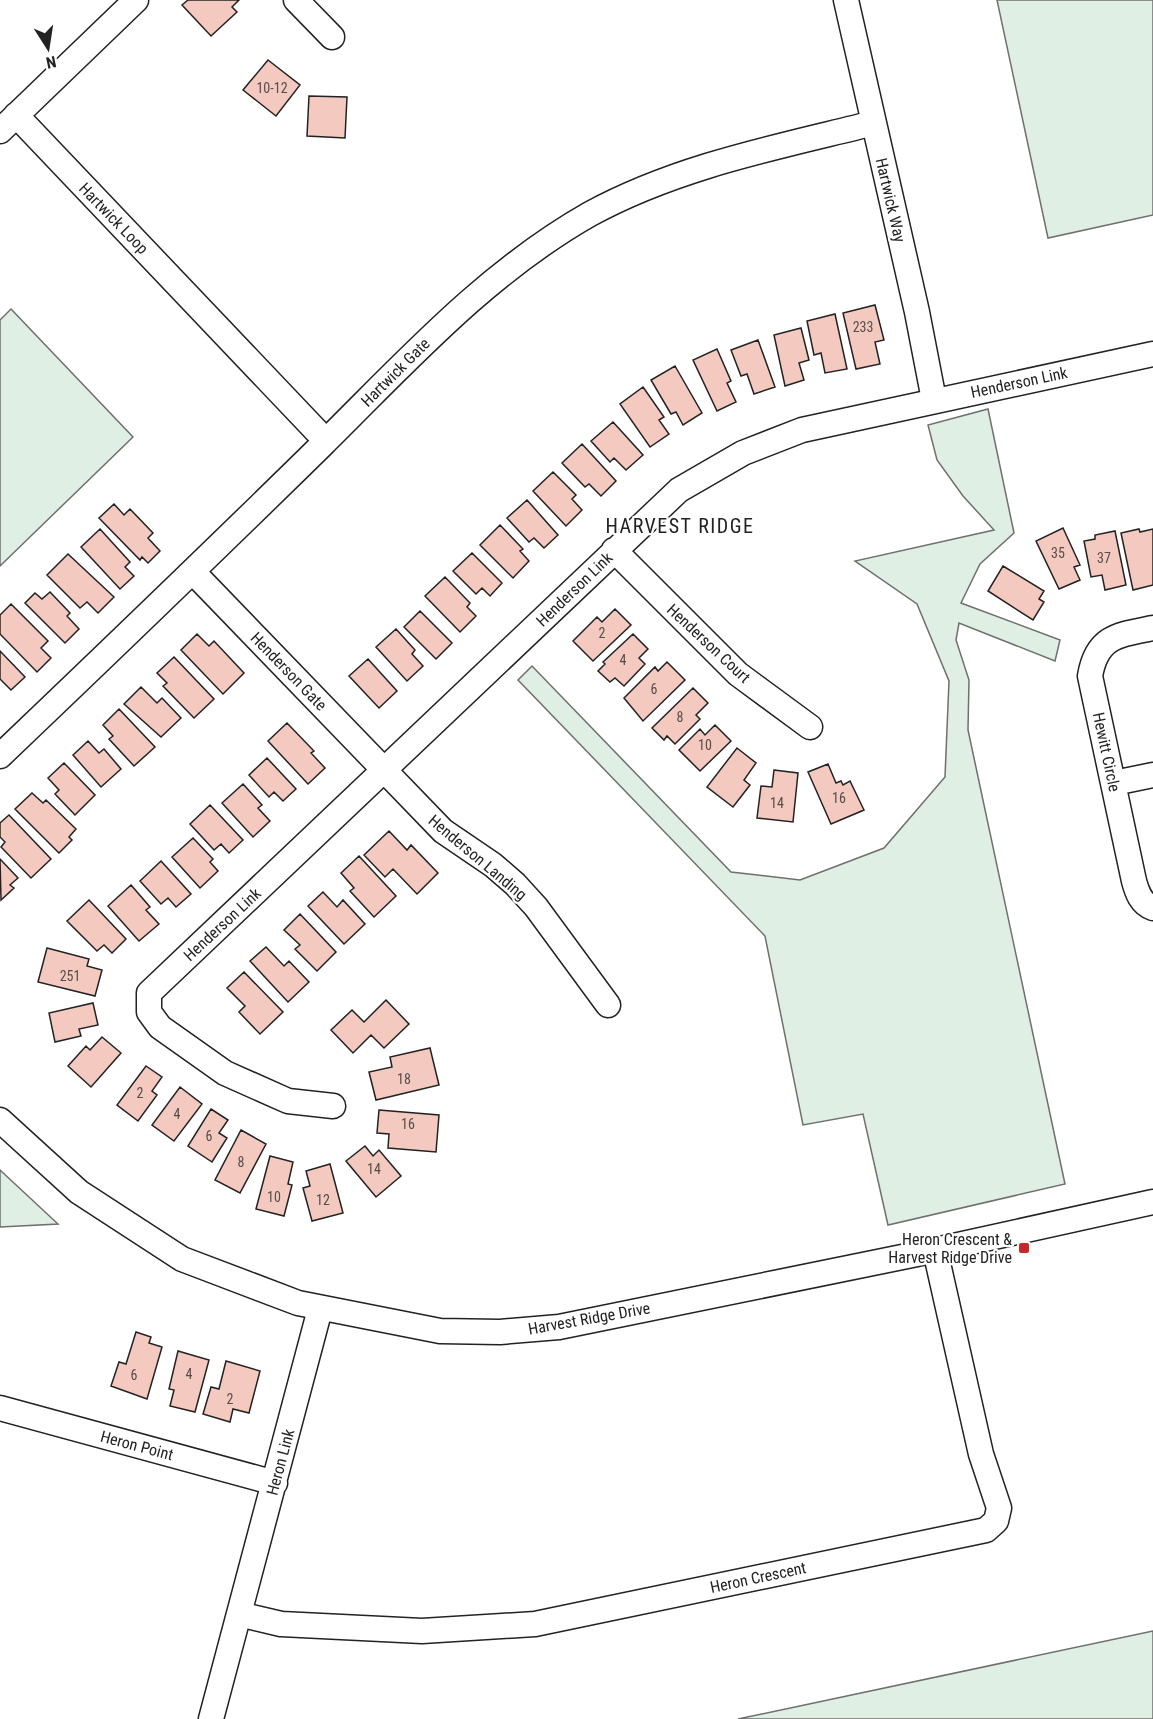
<svg xmlns="http://www.w3.org/2000/svg" width="1153" height="1719" viewBox="0 0 1153 1719" font-family="'Roboto Condensed',sans-serif">
	<rect width="100%" height="100%" fill="#fff"/>
	<!-- green -->
	<path fill="#e0efe3" stroke="#6f6f6f" stroke-width="1.5" d="M997,0h156v215l-105,23z
		M11,309l122,128 -133,129v-246z
		M988,409l26,124 -34,31 -19,39 99,37 -5,21 -96,-38 -3,17 13,40 -1,50 97,454 -177,41 -25,-111 -60,11 -38,-189 -247,-256 14,-14 199,206 69,8 84,-32 61,-71 4,-96 -32,-77 -62,-43 139,-31 -31,-34 -26,-36 -9,-35z
		M0,1170l58,54 -58,3z
		M1153,1631v88h-415z"/>
	<!-- building -->
	<path fill="#f3c9c0" stroke="#222" stroke-width="1.5" d="M188,0h51l-7,7 5,5 -26,24 -29,-31z
		M268,60l32,25 -24,31 -33,-26z
		M309,96l38,1 -2,41 -38,-2z
		M875,305l9,35 -9,2 5,22 -24,5 -13,-56z
		M835,314l12,55 -22,4 -4,-20 -7,2 -7,-34z
		M801,328l8,32 -10,3 5,17 -19,6 -11,-51z
		M758,340l17,47 -21,7 -7,-20 -6,2 -10,-26z
		M717,349l14,32 -4,2 9,19 -19,9 -24,-51z
		M675,366l27,47 -19,12 -7,-13 -5,2 -20,-34z
		M643,387l21,30 -5,3 10,14 -19,13 -30,-43z
		M613,422l30,33 -17,15 -12,-12 -4,4 -19,-21z
		M582,444l34,37 -15,15 -12,-12 -4,3 -23,-24z
		M553,472l23,23 -4,4 10,11 -16,16 -33,-35z
		M527,500l31,35 -14,13 -10,-10 -5,4 -22,-24z
		M114,504l10,11 6,-6 23,24 -5,5 12,13 -12,12 -6,-6 -2,3 -41,-42z
		M500,525l23,24 -3,2 9,10 -16,17 -33,-33z
		M1063,528l17,37 -6,2 6,13 -21,9 -23,-48z
		M100,529l30,33 -5,5 9,9 -14,13 -39,-42z
		M1139,529l1,3 13,-3v56l-20,5 -12,-57z
		M1115,531l11,54 -21,5 -3,-15 -11,2 -7,-36 11,-2v-4z
		M472,553l30,30 -12,13 -8,-8 -6,6 -23,-23z
		M68,554l46,43 -16,16 -11,-11 -7,6 -33,-33z
		M1003,566l41,25 -5,8 5,3 -11,18 -45,-29z
		M445,577l25,26 -3,4 9,9 -16,16 -35,-36z
		M50,592l20,21 -3,3 12,13 -14,14 -40,-40 10,-10 7,6z
		M11,604l37,37 -7,7 10,10 -14,14 -37,-38v-19z
		M615,609l16,16 -38,36 -20,-20 24,-24 5,5z
		M420,611l32,32 -16,16 -32,-32z
		M396,629l19,21 -3,4 11,12 -16,15 -31,-34z
		M197,634l12,12 5,-5 30,32 -21,21 -42,-44z
		M633,634l15,15 -9,9 6,6 -21,22 -9,-8 -5,4 -12,-11 7,-7 -2,-2z
		M0,651l25,26 -14,13 -11,-11z
		M174,657l40,42 -20,19 -31,-32 4,-3 -10,-10z
		M368,659l29,32 -18,17 -30,-32z
		M667,662l18,18 -42,41 -19,-23 31,-31 3,4z
		M141,687l16,16 5,-5 19,20 -20,19 -37,-33z
		M693,688l15,15 -12,12 4,4 -25,25 -8,-8 -3,4 -12,-12z
		M119,709l36,38 -21,19 -25,-27 4,-3 -10,-11z
		M287,723l27,28 -3,2 14,15 -17,16 -40,-43z
		M715,725l16,16 -31,30 -21,-21 21,-21 5,6z
		M88,741l11,12 5,-4 17,20 -20,18 -28,-32z
		M737,748l19,15 -12,17 6,5 -17,22 -26,-20z
		M267,758l29,31 -13,12 -9,-9 -5,5 -20,-22z
		M64,763l31,32 -20,20 -20,-21 4,-4 -11,-12z
		M828,764l8,19 5,-2 2,4 7,-4 14,29 -33,14 -23,-52z
		M774,770l24,3 -5,49 -36,-4 4,-32 11,1z
		M243,784l19,21 -4,3 12,13 -17,16 -31,-34z
		M32,793l11,10 3,-3 30,29 -7,8 3,3 -13,13 -44,-44z
		M210,805l33,35 -14,13 -8,-9 -7,6 -24,-26z
		M9,815l42,44 -20,19 -30,-31 4,-5 -5,-5v-14z
		M389,831l18,19 4,-5 27,28 -21,21 -24,-25 -8,8 -21,-22z
		M193,838l20,21 -3,3 8,9 -18,17 -28,-31z
		M359,856l37,40 -22,21 -24,-26 4,-3 -13,-15z
		M0,859l18,19 -8,7 4,3 -13,12z
		M161,861l30,33 -15,13 -8,-9 -7,6 -21,-23z
		M131,885l19,22 -4,3 13,14 -20,17 -31,-35z
		M323,892l14,15 6,-7 22,24 -21,20 -36,-38z
		M89,900l37,39 -14,14 -8,-8 -7,6 -30,-30z
		M300,914l36,38 -19,19 -22,-22 5,-4 -16,-15z
		M266,947l18,19 5,-5 20,21 -21,20 -38,-41z
		M47,948l42,11 -2,7 15,4 -7,26 -57,-14z
		M244,972l39,40 -23,22 -21,-22 6,-6 -18,-18z
		M386,1000l23,24 -25,24 -13,-13 -18,18 -22,-23 21,-20 12,12z
		M93,1003l5,22 -19,4 2,7 -26,6 -6,-29z
		M102,1037l19,16 -30,34 -23,-21 18,-20 4,4z
		M430,1048l9,37 -63,15 -7,-28 23,-5 -2,-10z
		M146,1066l16,11 -10,14 5,4 -19,26 -21,-16z
		M180,1087l22,17 -28,37 -22,-16z
		M211,1109l17,11 -9,13 8,5 -15,24 -24,-16z
		M379,1110l60,5 -3,37 -48,-4 1,-14 -12,-1z
		M241,1130l25,14 -26,49 -25,-13z
		M365,1146l8,10 6,-6 22,26 -25,21 -30,-36z
		M270,1156l23,6 -5,22 4,1 -8,31 -28,-7z
		M330,1164l13,49 -31,8 -9,-33 7,-2 -4,-15z
		M136,1332l15,5 -2,6 13,4 -15,52 -36,-13 8,-24 7,2z
		M178,1351l31,9 -14,52 -25,-6 4,-16 -5,-1z
		M226,1361l34,10 -11,42 -16,-4 -3,13 -27,-8 8,-27 8,2z"/>
	<g fill="none" stroke-linecap="round" stroke-linejoin="round">
		<defs>
			<path id="minor" d="M296,0l36,37
				M846,0l71,312 17,88
				M16,115l310,326
				M0,131l136,-131
				M614,550l124,124 72,53
				M193,572l250,259 50,34 22,19 21,23 72,98
				M1153,628c-35,7 -56,8 -63,48l44,205c3,11 7,23 19,27
				M0,756c108,-103 216,-207 323,-312 84,-83 163,-171 267,-230 88,-48 188,-67 284,-91
				M1114,783l39,-8
				M333,1106l-45,-5 -63,-28 -65,-46 -11,-15v-19l530,-503 64,-37 59,-23 351,-76
				M0,1120l79,72 103,67 116,44 142,28 60,1 59,-5 358,-73 236,-52
				M0,1408l275,75
				M239,1614l42,10 141,7 113,-7 451,-94 10,-9 3,-13 -18,-54 -46,-204
				M211,1719l109,-410"/>
		</defs>
		<!-- minor casing -->
		<use href="#minor" stroke="#222" stroke-width="27"/>
		<!-- minor -->
		<use href="#minor" stroke="#fff" stroke-width="24"/>
	</g>
	<!-- markers -->
	<rect fill="#c62828" stroke="#fff" stroke-width="2" x="1018" y="1242" width="12" height="12" rx="3"/>
	<g text-anchor="middle" stroke-width="4.5" stroke-linejoin="round" paint-order="stroke">
		<!-- number labels -->
		<g font-size="14" fill="#564c4a">
			<text x="272" y="93">10-12</text>
			<text x="863" y="332">233</text>
			<text x="1058" y="558">35</text>
			<text x="1104" y="563">37</text>
			<text x="602" y="638">2</text>
			<text x="623" y="665">4</text>
			<text x="654" y="694">6</text>
			<text x="680" y="722">8</text>
			<text x="705" y="750">10</text>
			<text x="839" y="803">16</text>
			<text x="777" y="808">14</text>
			<text x="70" y="981">251</text>
			<text x="404" y="1084">18</text>
			<text x="140" y="1098">2</text>
			<text x="177" y="1119">4</text>
			<text x="408" y="1129">16</text>
			<text x="209" y="1141">6</text>
			<text x="241" y="1167">8</text>
			<text x="374" y="1174">14</text>
			<text x="274" y="1202">10</text>
			<text x="323" y="1205">12</text>
			<text x="189" y="1379">4</text>
			<text x="134" y="1380">6</text>
			<text x="230" y="1404">2</text>
		</g>
		<!-- street labels -->
		<g font-size="16" fill="#222" stroke="#fff">
			<text transform="translate(891 200) rotate(77)" y="6">Hartwick Way</text>
			<text transform="translate(114 218) rotate(46)" y="6">Hartwick Loop</text>
			<text transform="translate(395 372) rotate(-45)" y="6">Hartwick Gate</text>
			<text transform="translate(1019 382) rotate(-12)" y="6">Henderson Link</text>
			<text transform="translate(574 589) rotate(-44)" y="6">Henderson Link</text>
			<text transform="translate(709 643) rotate(43)" y="6">Henderson Court</text>
			<text transform="translate(289 671) rotate(46)" y="6">Henderson Gate</text>
			<text transform="translate(1107 752) rotate(78)" y="6">Hewitt Circle</text>
			<text transform="translate(478 857) rotate(40)" y="6">Henderson Landing</text>
			<text transform="translate(222 924) rotate(-43)" y="6">Henderson Link</text>
			<text transform="translate(589 1318) rotate(-10)" y="6">Harvest Ridge Drive</text>
			<text transform="translate(137 1445) rotate(15)" y="6">Heron Point</text>
			<text transform="translate(280 1462) rotate(-75)" y="6">Heron Link</text>
			<text transform="translate(758 1577) rotate(-12)" y="6">Heron Crescent</text>
		</g>
		<!-- poi labels -->
		<g font-size="16" fill="#222" stroke="#fff" text-anchor="end">
			<text x="1012" y="1245">Heron Crescent &amp;<tspan x="1012" dy="18">Harvest Ridge Drive</tspan></text>
		</g>
		<!-- quarter labels -->
		<g font-size="20" letter-spacing="1.5" fill="#222" stroke="#fff">
			<text x="680" y="533">HARVEST RIDGE</text>
		</g>
	</g>
	<!-- north arrow -->
	<g transform="translate(48 48) rotate(168)" stroke="#ffffff" stroke-width="4.5" paint-order="stroke">
	<path d="M0-4.5L10 22L0 15L-10 22Z" fill="#222222"/>
	<text y="-9" font-size="16" font-weight="bold" text-anchor="middle" fill="#222222">N</text>
	</g>
</svg>
